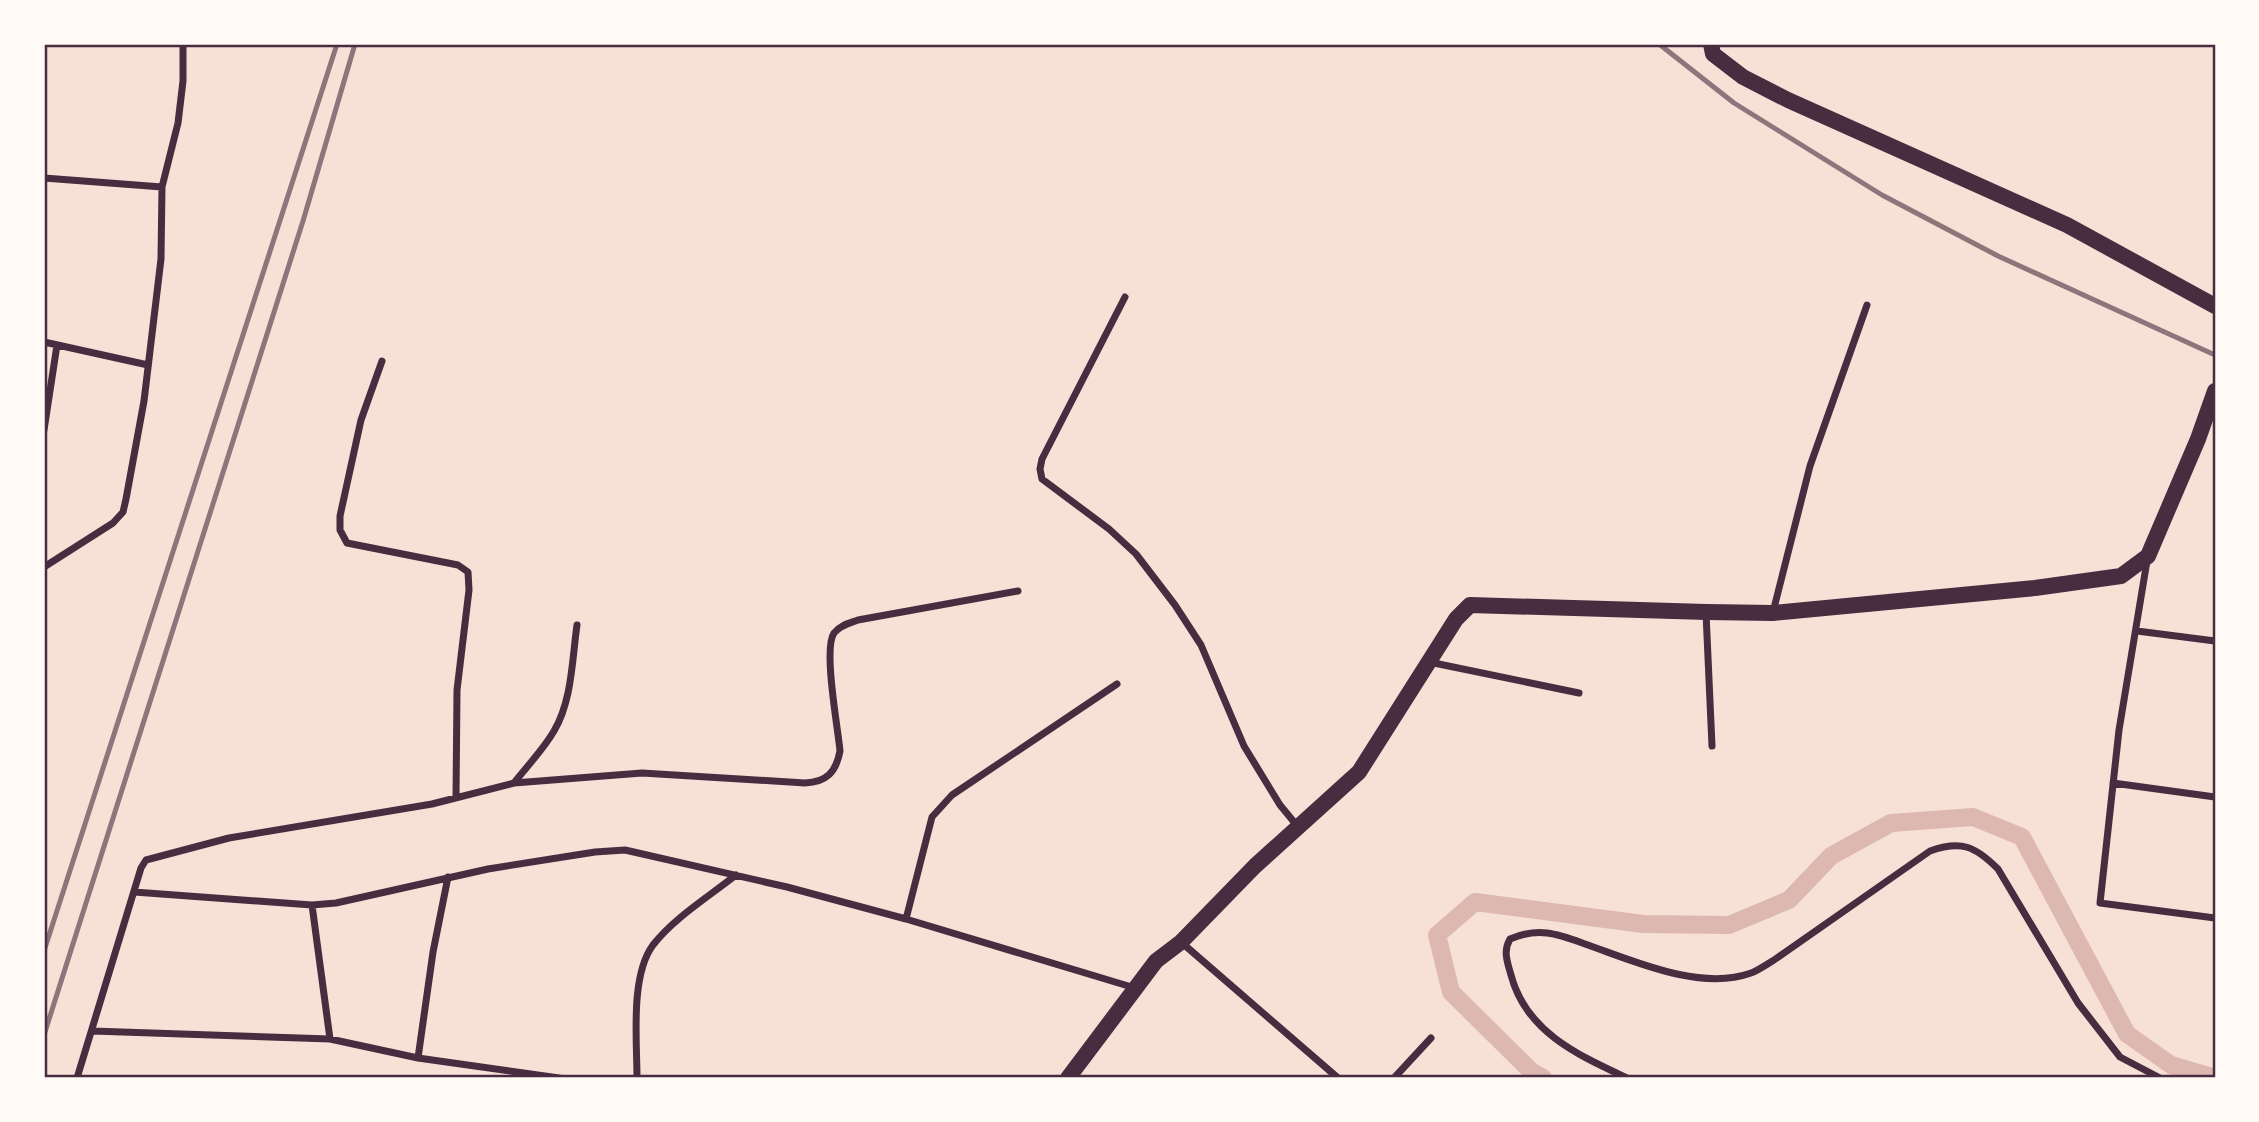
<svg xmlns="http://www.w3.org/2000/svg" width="2259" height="1122" viewBox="0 0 2259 1122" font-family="'Sofia Sans Condensed',sans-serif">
	<rect width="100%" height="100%" fill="#f7e1d7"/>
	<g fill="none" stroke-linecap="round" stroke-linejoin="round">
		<!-- canal -->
		<path stroke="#dcb8b0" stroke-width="18" d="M1543,1078l-11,-6 -81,-80 -14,-57 38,-33 168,22 86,1 60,-25 42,-44 60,-33 82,-6 49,20 105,197 44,31 44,13"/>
		<!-- minor -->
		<path stroke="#4a2c40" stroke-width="7" d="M44,178l118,9
			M1125,297l-83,162 -2,10 2,10 67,50 27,25 39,51 26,40 43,101 36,59 19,23
			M44,342l104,23
			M382,361l-21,59 -21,96v14l7,13 111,22 10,7 1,18 -12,100 -1,108
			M44,430l13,-85
			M2147,561l-28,169 -19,173 115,15
			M44,567l69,-44 10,-11 3,-13 18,-98 17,-142 1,-72 16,-64 5,-42v-37
			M1773,612l37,-146 57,-161
			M1706,613l6,133
			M2137,631l78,10
			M1429,662l150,31
			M514,783c13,-17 29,-33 40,-52 18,-30 18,-71 23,-106
			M2113,783l102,14
			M134,892l178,13 24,-2 152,-34 107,-17 30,-2 162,37 119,32 229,69
			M312,905l18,134
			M906,919l26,-102 20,-22 165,-111
			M1181,942l157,136
			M92,1031l238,8 88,19 141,20
			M418,1058l15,-106 15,-75
			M77,1078l64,-210 5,-8 83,-22 203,-34 82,-21 128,-10 163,10c22,-1 31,-11 35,-32 -2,-23 -17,-102 -6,-118 6,-8 16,-10 24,-13l160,-29
			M637,1078c0,-37 -7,-102 16,-133 21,-27 55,-48 83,-70
			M1394,1078l37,-40
			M1627,1078c-49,-23 -101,-46 -116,-103 -4,-14 -8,-24 -1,-36 30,-13 50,-4 78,6 48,17 113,46 163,28 8,-3 16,-9 23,-13l156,-109c31,-11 45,-5 68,18l80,134 42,54 40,21"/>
		<!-- trunk -->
		<path stroke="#4a2c40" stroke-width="16" d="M1711,44l2,10 30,23 45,23 279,125 148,81
			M1068,1078l88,-117 25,-19 74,-76 104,-94 97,-153 14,-14 236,7 67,1 262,-25 86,-12 27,-20 50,-117 17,-48"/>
		<!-- rail -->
		<path stroke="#8f747c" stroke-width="5" d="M1659,44l75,59 148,92 116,61 217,99
			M44,951l293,-907
			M44,1035l259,-814 52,-177"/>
	</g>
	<!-- border -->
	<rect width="2259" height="1122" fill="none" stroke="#fffaf5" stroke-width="91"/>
	<rect x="46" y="46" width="2168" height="1030" fill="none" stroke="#4a2c40" stroke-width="2.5"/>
</svg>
